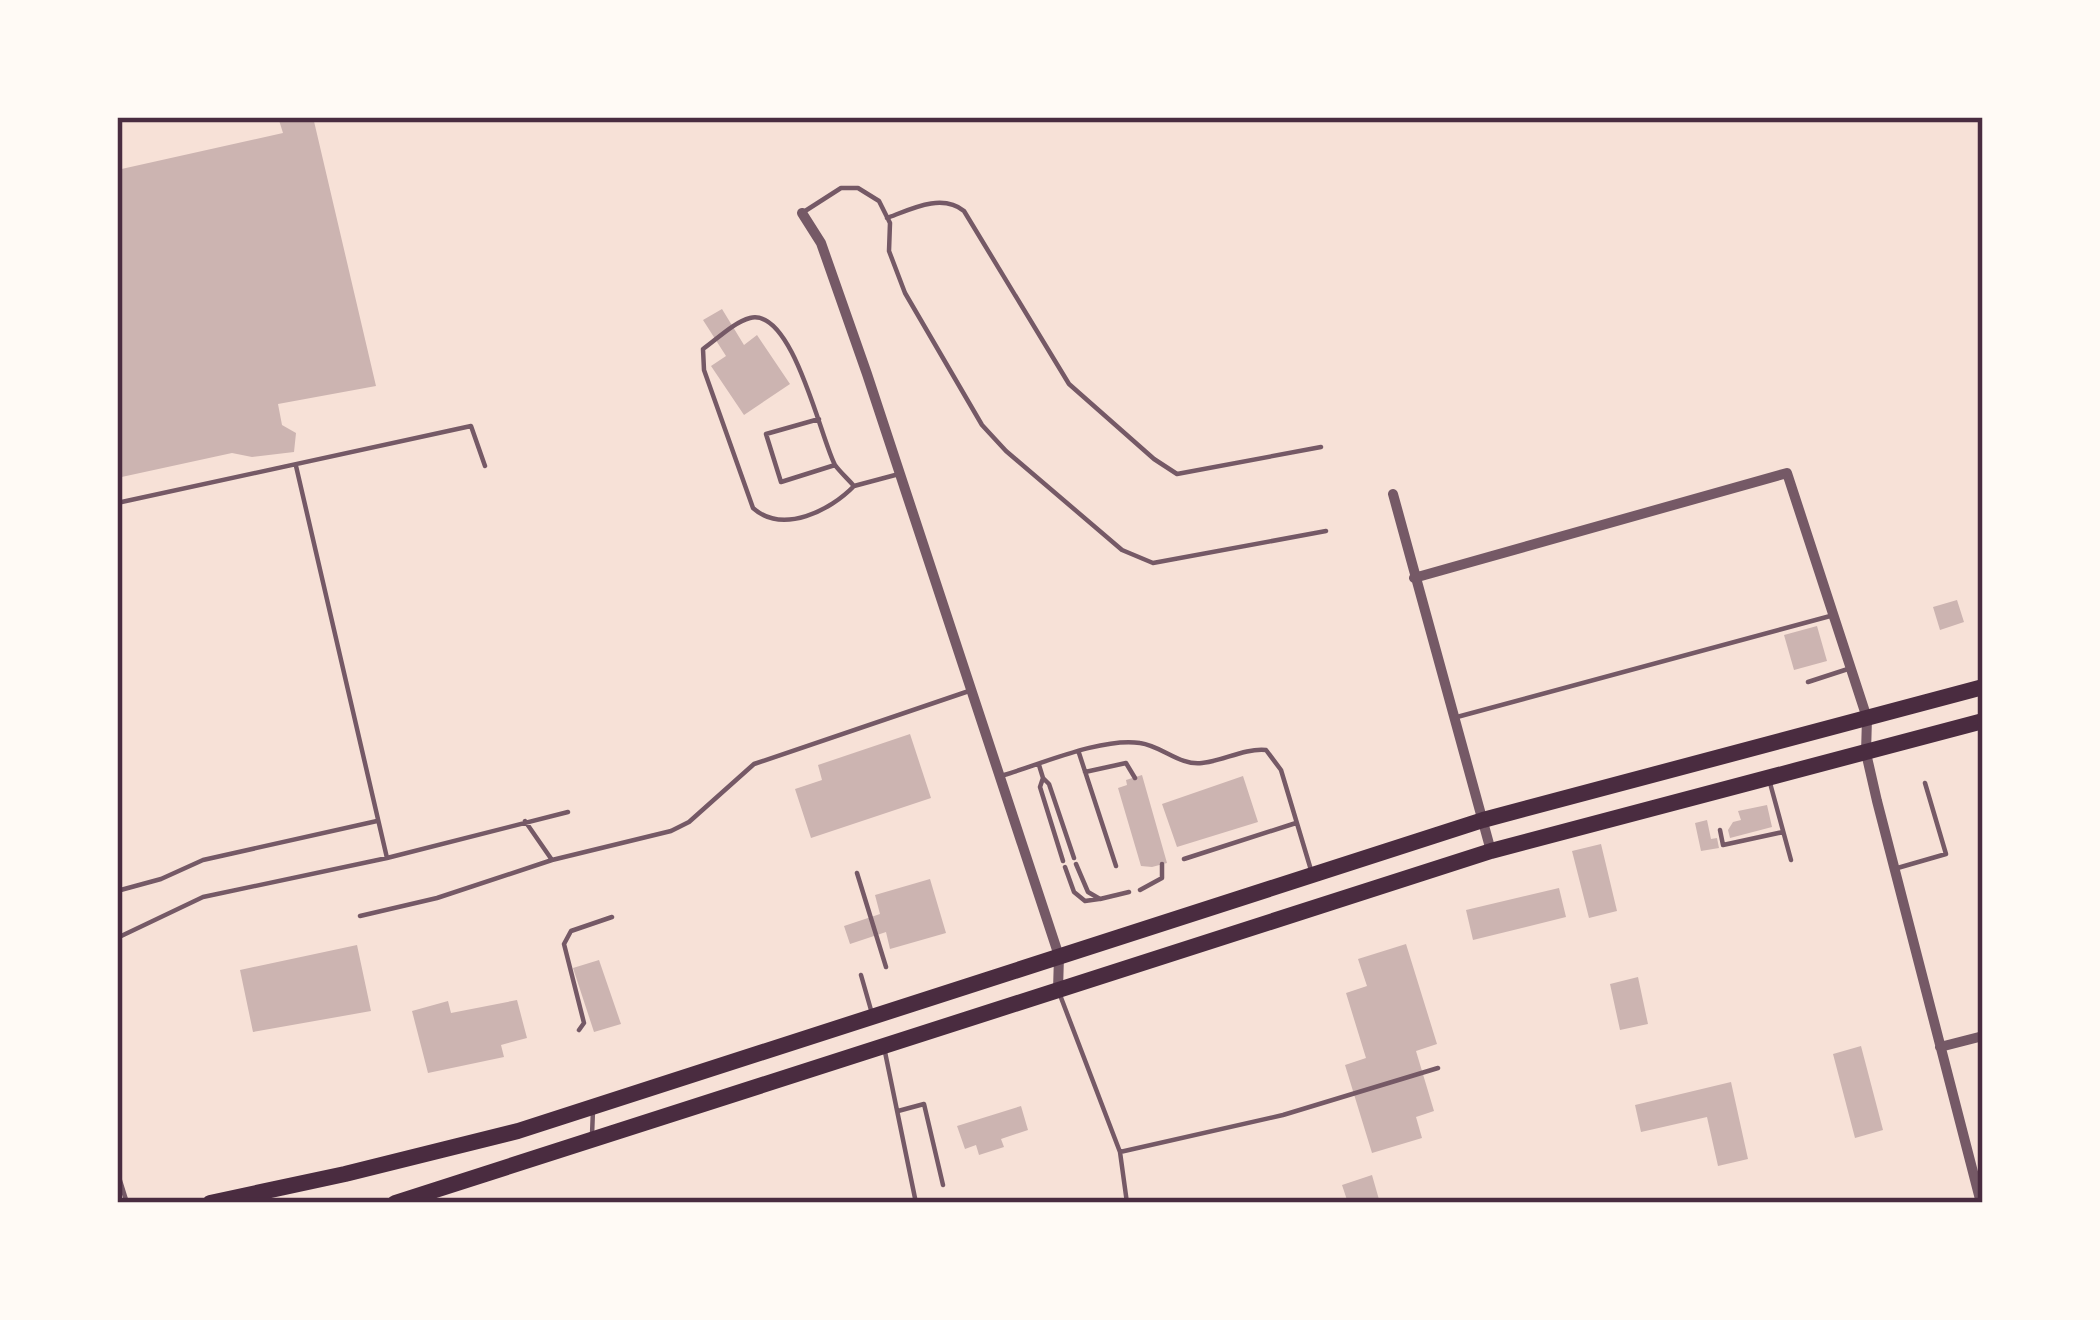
<svg xmlns="http://www.w3.org/2000/svg" width="2100" height="1320" viewBox="0 0 2100 1320" font-family="'Open Sans',sans-serif">
	<rect width="100%" height="100%" fill="#f7e1d7"/>
	<!-- building -->
	<path fill="#ccb4b1" d="M278,117h35l63,269 -98,18 4,21 14,8 -2,19 -42,5 -20,-4 -115,25v-308l166,-37z
		M722,309l22,36 13,-10 33,49 -46,31 -33,-49 15,-10 -23,-36z
		M1957,600l7,22 -24,8 -7,-23z
		M1817,626l10,35 -33,9 -10,-35z
		M910,734l21,64 -120,40 -16,-49 27,-9 -4,-15z
		M1142,775l25,88 -15,4 -11,-1 -23,-78 9,-3 -1,-5z
		M1243,776l15,46 -81,25 -15,-43z
		M1767,805l5,22 -42,11 -2,-8 5,-8 8,-2 -3,-9z
		M1707,820l4,19 6,-1 2,10 -18,3 -6,-28z
		M1601,844l16,67 -28,7 -17,-67z
		M930,879l16,54 -56,16 -4,-17 -36,12 -6,-18 36,-12 -5,-19z
		M1559,888l7,29 -93,23 -7,-30z
		M1406,944l31,100 -21,7 18,60 -18,6 6,21 -50,15 -27,-88 21,-7 -20,-65 21,-7 -9,-27z
		M357,945l14,66 -118,21 -13,-62z
		M599,960l22,64 -27,8 -21,-64z
		M1638,977l10,47 -28,6 -10,-46z
		M517,1000l10,38 -26,7 3,12 -76,16 -16,-62 36,-10 3,12z
		M1861,1046l22,84 -28,8 -22,-84z
		M1731,1082l17,77 -30,7 -11,-49 -66,15 -6,-27z
		M1021,1106l7,24 -27,9 3,8 -25,8 -3,-10 -11,4 -8,-23z
		M1372,1175l8,28h-32l-6,-18z"/>
	<g fill="none" stroke-linecap="round" stroke-linejoin="round">
		<!-- service -->
		<path stroke="#755966" stroke-width="4.5" d="M802,213l39,-25h17l21,13 11,22 -1,28 16,42 77,132 24,26 116,99 31,13 173,-32
			M887,218c24,-9 55,-25 77,-7l105,173 85,75 23,15 144,-27
			M819,419l-53,15 15,48 54,-17
			M296,466l91,392
			M854,486c-23,24 -71,49 -101,22l-49,-138 -1,-21c13,-9 31,-27 47,-31 43,-11 71,122 85,147 5,7 13,14 19,21l45,-12
			M117,503l354,-77 14,40
			M1808,682l43,-14
			M1457,717l377,-102
			M1079,753l37,113
			M1039,765l4,13 -3,9 23,74
			M1085,772l41,-9 9,15
			M1004,775c37,-11 99,-38 136,-32 22,3 40,23 62,20 21,-2 42,-15 64,-13l15,20 30,100
			M1043,778l6,6 25,74
			M1770,783l21,77
			M525,821l27,39
			M1720,830l3,15 60,-13
			M1184,859l112,-36
			M1076,864l12,28 12,7 29,-7
			M1065,867l9,25 11,9 14,-2
			M1894,869l52,-15 -21,-71
			M857,873l29,94
			M1140,890l22,-12v-14
			M117,891l44,-12 42,-19 174,-39
			M360,916l77,-18 115,-38 119,-29 18,-9 65,-58 215,-73
			M117,938l86,-41 184,-39 181,-46
			M861,975l10,35
			M1060,995l60,157 7,51
			M579,1030l5,-7 -20,-79 7,-13 41,-14
			M885,1052l31,151
			M898,1111l26,-7 19,81
			M592,1135l1,-25
			M1120,1152l163,-37 155,-47
			M117,1171l10,32"/>
		<!-- minor -->
		<path stroke="#755966" stroke-width="10" d="M802,213l19,30 46,131 192,582 -1,34
			M1393,494l98,357
			M1414,578l373,-105 80,245 -1,35 11,48 104,402
			M1940,1047l43,-11"/>
		<!-- primary -->
		<path stroke="#4a2c40" stroke-width="16" d="M210,1203l135,-29 173,-43 965,-311 500,-133
			M395,1203l1096,-352 492,-130"/>
	</g>
	<!-- border -->
	<rect width="2100" height="1320" fill="none" stroke="#fffaf5" stroke-width="240"/>
	<rect x="120" y="120" width="1860" height="1080" fill="none" stroke="#4a2c40" stroke-width="4.5"/>
</svg>
